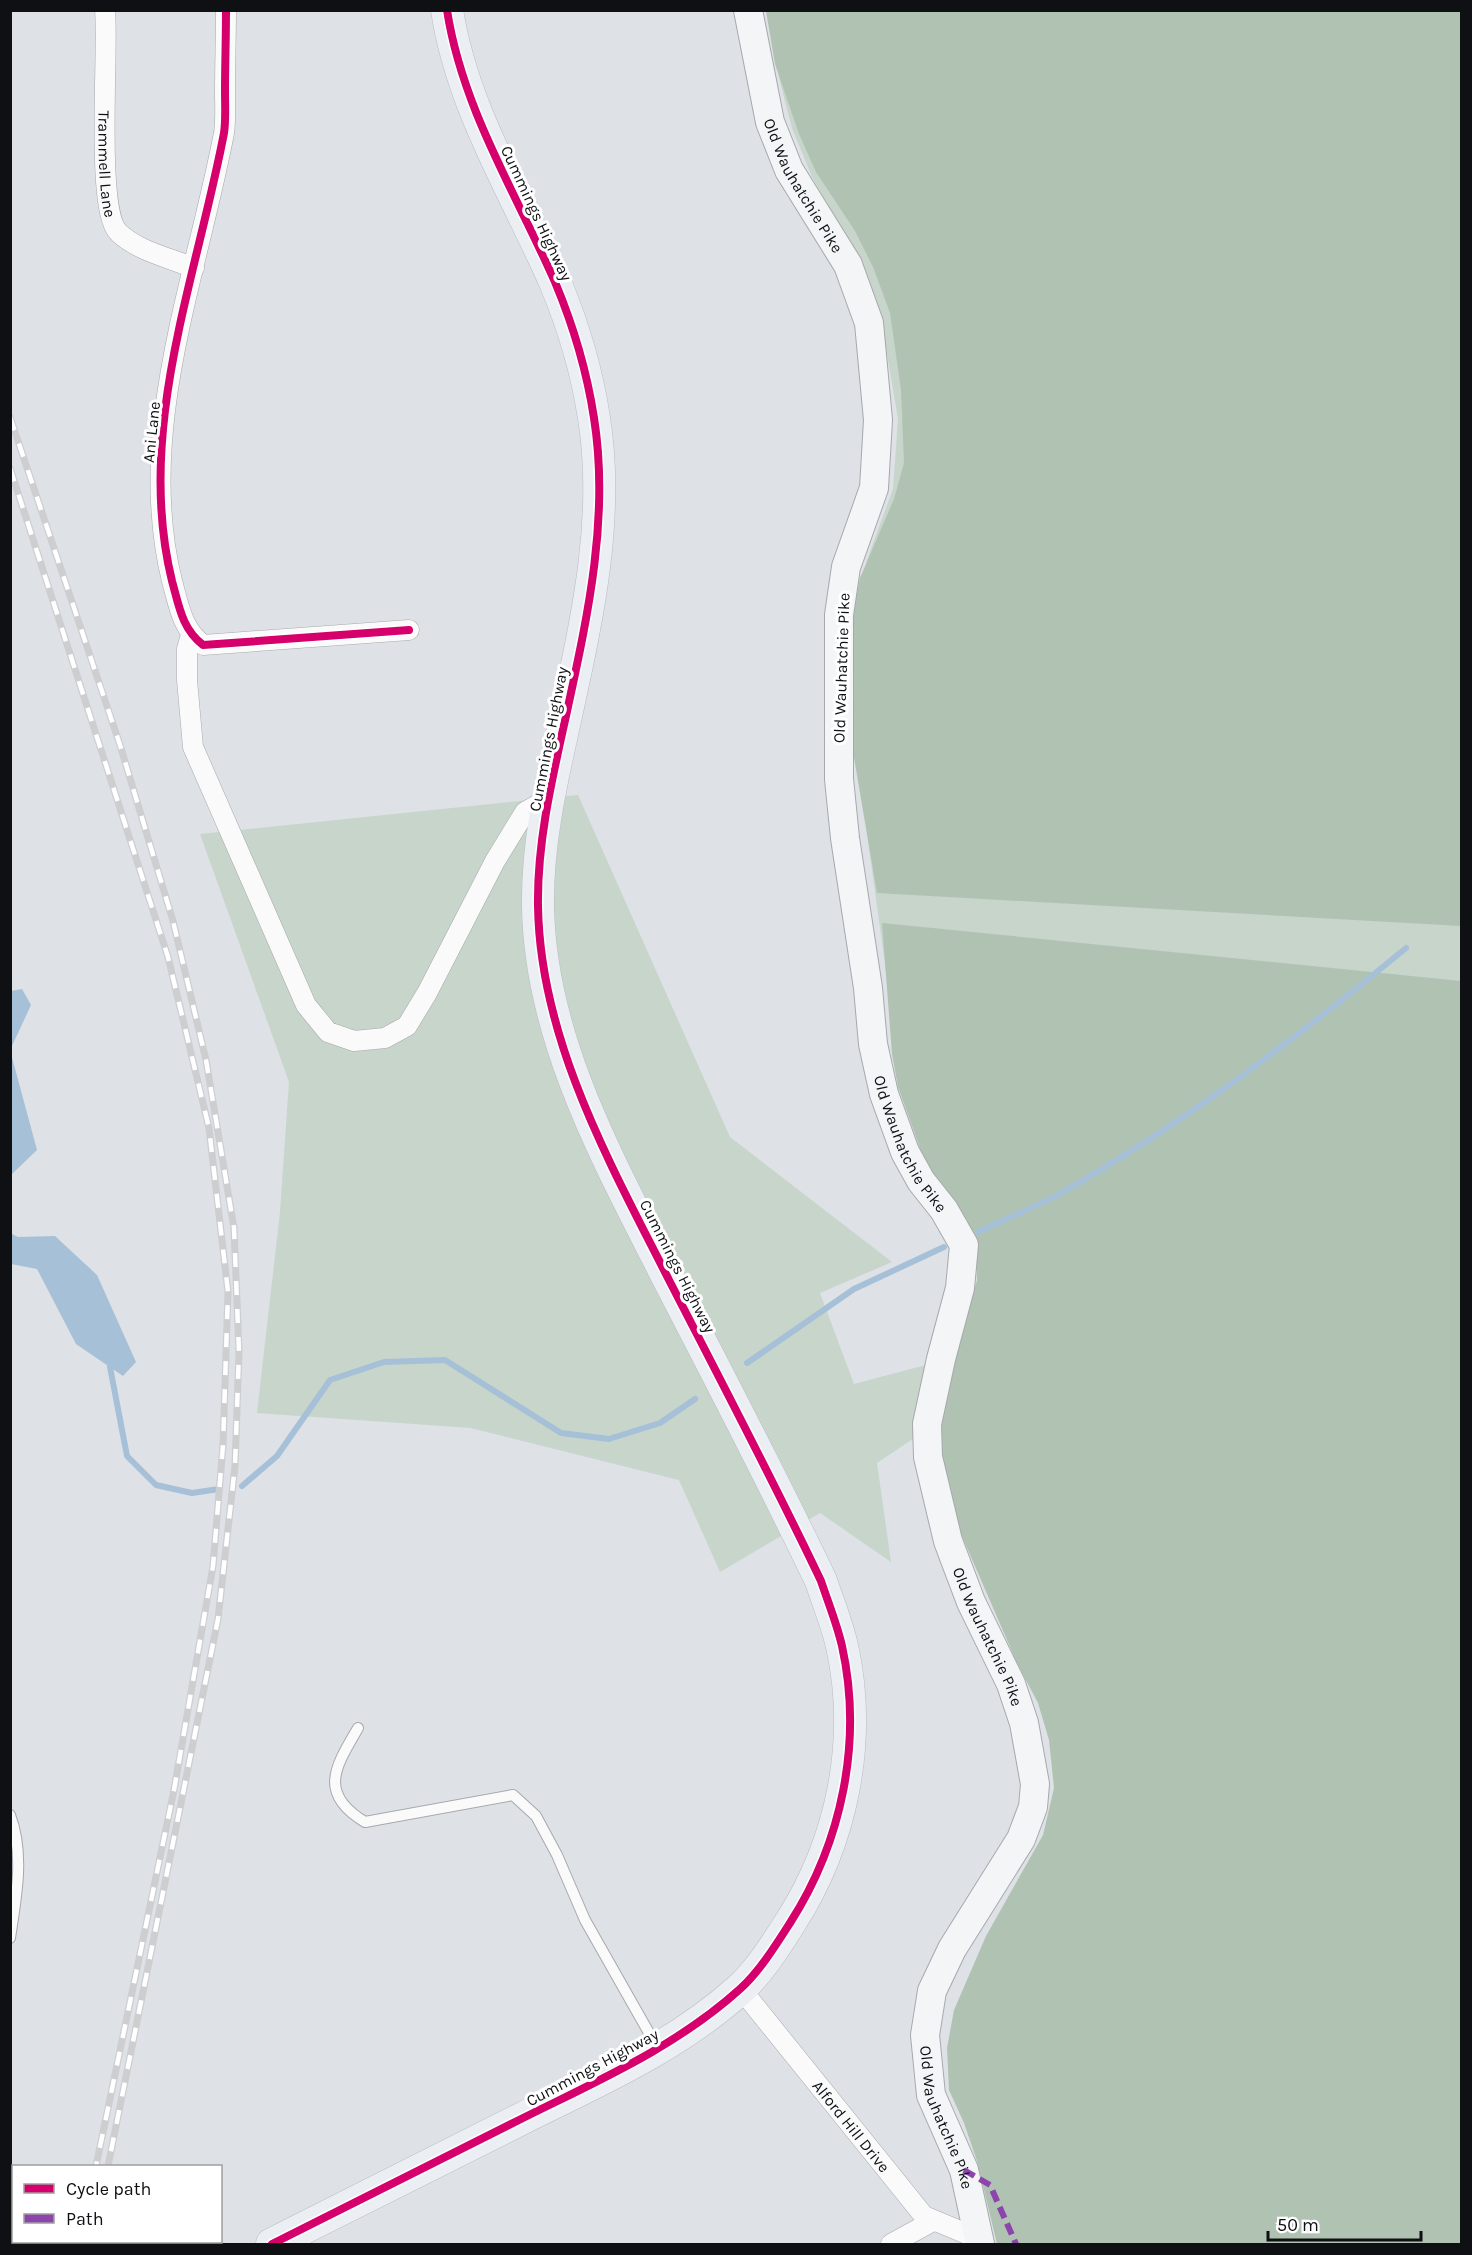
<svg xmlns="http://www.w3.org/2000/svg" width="1472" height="2255" viewBox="0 0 1472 2255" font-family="Karla,sans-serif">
	<rect width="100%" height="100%" fill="#dee1e6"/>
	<!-- green -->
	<path fill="#c7d5cb" d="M773,22l688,776v1446h-458l43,-95 38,-825 -207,139 14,99 -71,-49 -100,59 -41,-92 -208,-52 -214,-15 23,-201 9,-130 -89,-248 378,-39 152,342 162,125 -72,31 34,91 110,-29 25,-114 -88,-161 -45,-326 -1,-144 12,-50 26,-71 5,-70 -12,-71 -17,-69 -57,-102 -20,-49 -13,-50z"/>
	<!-- forest -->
	<path fill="#b0c3b3" d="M766,11h695v915l-584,-33 -25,-147 -1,-122 9,-46 34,-79 10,-36 -3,-73 -11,-77 -17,-46 -18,-36 -39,-59 -17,-38 -24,-70z
		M882,923l579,58v1263h-464l-20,-83 -13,-38 -15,-33 -2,-42 7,-38 32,-74 57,-101 11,-47 -5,-48 -11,-37 -21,-40 -62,-143 -18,-83 7,-46 33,-111 -1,-30 -9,-30 -40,-52 -29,-81 -6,-33z"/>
	<!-- water -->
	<path fill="#a6c0d8" d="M22,989l9,16 -20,43v-57z
		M10,1050l27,100 -26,25h-1z
		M10,1233l8,4 37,-1 42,39 39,87 -13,14 -47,-32 -39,-75 -26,-5z"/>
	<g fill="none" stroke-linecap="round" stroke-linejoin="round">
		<!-- stream -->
		<path stroke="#a6c0d8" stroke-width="6" d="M978,1232c27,-13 56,-24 83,-39 123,-70 236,-155 345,-245
			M117,1363l-7,4 17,89 29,29 36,8 27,-4
			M747,1363l107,-74 90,-42
			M242,1486l35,-30 53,-76 54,-18 61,-2 116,73 48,6 51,-16 35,-24"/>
		<defs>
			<path id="lane" d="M358,1728c-22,38 -41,65 7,94l148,-27 23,21 21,39 28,65 72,127
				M10,1815c15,39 6,83 0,123"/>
			<g id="street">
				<path id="s1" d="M105,10c4,40 -10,202 14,223 19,18 51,25 75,35"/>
				<path d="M226,10c0,28 -1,55 -1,82 0,14 1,28 -1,41 -28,147 -89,298 -52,448 7,25 10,48 31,64l206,-15"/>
				<path d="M191,635l-4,14v31l6,67 113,258 22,27 26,9 31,-3 22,-12 20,-33 68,-132 30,-49 23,-13"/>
				<path id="s2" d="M741,1989l183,227 55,23"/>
				<path d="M891,2244l42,-23"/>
			</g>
			<g id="secondary">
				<path id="s3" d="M748,10l22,112 19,48 59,95 21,58 9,97 -4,68 -28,79 -7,48v164l6,59 23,150 5,56 11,50 21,58 16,29 23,29 20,35 -4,43 -19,71 -14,65 1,33 20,84 23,61 40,82 13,39 11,61 -2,23 -12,32 -69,110 -20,42 -7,44 6,60 33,75 16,74"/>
			</g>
			<path id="primary" d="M272,2244c83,-41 166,-83 249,-125 76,-38 155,-72 219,-130 19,-17 36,-44 50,-66 52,-81 73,-182 52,-277 -5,-22 -14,-44 -21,-65 -48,-101 -100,-200 -151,-299 -59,-117 -130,-241 -132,-376 -1,-64 14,-127 28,-190 21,-97 44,-198 28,-298 -7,-46 -21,-93 -39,-136 -39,-89 -93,-174 -108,-272"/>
		</defs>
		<!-- lane casing -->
		<use href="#lane" stroke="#a6a9ac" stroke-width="12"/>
		<!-- street casing -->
		<use href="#street" stroke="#a6a9ac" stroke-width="21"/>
		<!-- secondary casing -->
		<use href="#secondary" stroke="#a6a9ac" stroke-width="30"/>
		<!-- primary casing -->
		<use href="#primary" stroke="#babcbe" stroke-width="33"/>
		<!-- lane -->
		<use href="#lane" stroke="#fafafb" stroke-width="10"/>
		<!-- street -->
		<use href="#street" stroke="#fafafb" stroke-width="20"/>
		<!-- secondary -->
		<use href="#secondary" stroke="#f3f5f7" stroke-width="28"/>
		<!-- primary -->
		<use href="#primary" stroke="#ebeff4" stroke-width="32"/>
		<defs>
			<path id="rail" d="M10,417l110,328 53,176 33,139 28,168 5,124 -4,114 -17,153 -110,547
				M10,468l158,489 41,171 19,164 -5,153 -10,121 -39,224 -78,376
				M79,2244l1,-2
				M93,2244l1,-2"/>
		</defs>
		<!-- rail casing -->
		<use href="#rail" stroke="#cdced0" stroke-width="7"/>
		<!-- rail -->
		<use href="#rail" stroke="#fff" stroke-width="4.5" stroke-dasharray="14" stroke-linecap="butt"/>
		<!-- quiet -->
		<path stroke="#8e44ad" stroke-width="6" stroke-dasharray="12 6" stroke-linecap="butt" d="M964,2170l26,15 26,59"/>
		<defs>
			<path id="cycleway" d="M226,10c0,28 -1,55 -1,82 0,14 1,28 -1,41 -28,147 -89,298 -52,448 7,25 10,48 31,64l206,-15
				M272,2244c83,-41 166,-83 249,-125 76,-38 155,-72 219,-130 19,-17 36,-44 50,-66 52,-81 73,-182 52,-277 -5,-22 -14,-44 -21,-65 -48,-101 -100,-200 -151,-299 -59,-117 -130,-241 -132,-376 -1,-64 14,-127 28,-190 21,-97 44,-198 28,-298 -7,-46 -21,-93 -39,-136 -39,-89 -93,-174 -108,-272"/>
		</defs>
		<!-- cycleway casing -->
		<use href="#cycleway" stroke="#fff" stroke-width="11"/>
		<!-- cycleway -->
		<use href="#cycleway" stroke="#d6006c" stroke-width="8"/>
	</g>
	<g text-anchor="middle" stroke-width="6" stroke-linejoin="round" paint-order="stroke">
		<!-- street labels -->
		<g font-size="16" fill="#0e1013" stroke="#fff">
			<text dy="6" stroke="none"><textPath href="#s1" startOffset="154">Trammell Lane</textPath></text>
			<text dy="6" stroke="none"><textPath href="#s3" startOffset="186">Old Wauhatchie Pike</textPath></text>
			<text transform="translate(537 213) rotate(65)" y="6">Cummings Highway</text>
			<text transform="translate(151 432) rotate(-84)" y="6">Ani Lane</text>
			<text transform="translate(841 668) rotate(-88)" y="6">Old Wauhatchie Pike</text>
			<text transform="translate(548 739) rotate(-79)" y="6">Cummings Highway</text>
			<text dy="6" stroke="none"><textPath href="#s3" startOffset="1176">Old Wauhatchie Pike</textPath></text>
			<text transform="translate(678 1266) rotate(63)" y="6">Cummings Highway</text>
			<text dy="6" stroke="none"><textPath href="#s3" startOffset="1698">Old Wauhatchie Pike</textPath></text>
			<text transform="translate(592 2067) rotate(-28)" y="6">Cummings Highway</text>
			<text dy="6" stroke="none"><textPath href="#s3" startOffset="2218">Old Wauhatchie Pike</textPath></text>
			<text dy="6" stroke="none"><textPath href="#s2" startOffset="176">Alford Hill Drive</textPath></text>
		</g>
	</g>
	<!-- border -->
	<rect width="1472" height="2255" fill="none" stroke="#0e1013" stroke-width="24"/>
	<!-- legend -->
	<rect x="12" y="2165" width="210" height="78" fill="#ffffff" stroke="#9f9fa1" stroke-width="1.5"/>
	<rect x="24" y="2184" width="30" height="9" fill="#d6006c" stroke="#9f9fa1" stroke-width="1.5"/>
	<text x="66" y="2195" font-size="18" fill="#0e1013">Cycle path</text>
	<rect x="24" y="2214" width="30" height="9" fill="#8e44ad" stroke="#9f9fa1" stroke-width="1.5"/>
	<text x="66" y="2225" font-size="18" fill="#0e1013">Path</text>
	<!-- scale -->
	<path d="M1268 2231v9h153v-9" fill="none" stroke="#0e1013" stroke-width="3"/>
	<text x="1277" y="2231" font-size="18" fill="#0e1013" stroke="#ffffff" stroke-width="4.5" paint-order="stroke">50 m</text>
</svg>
